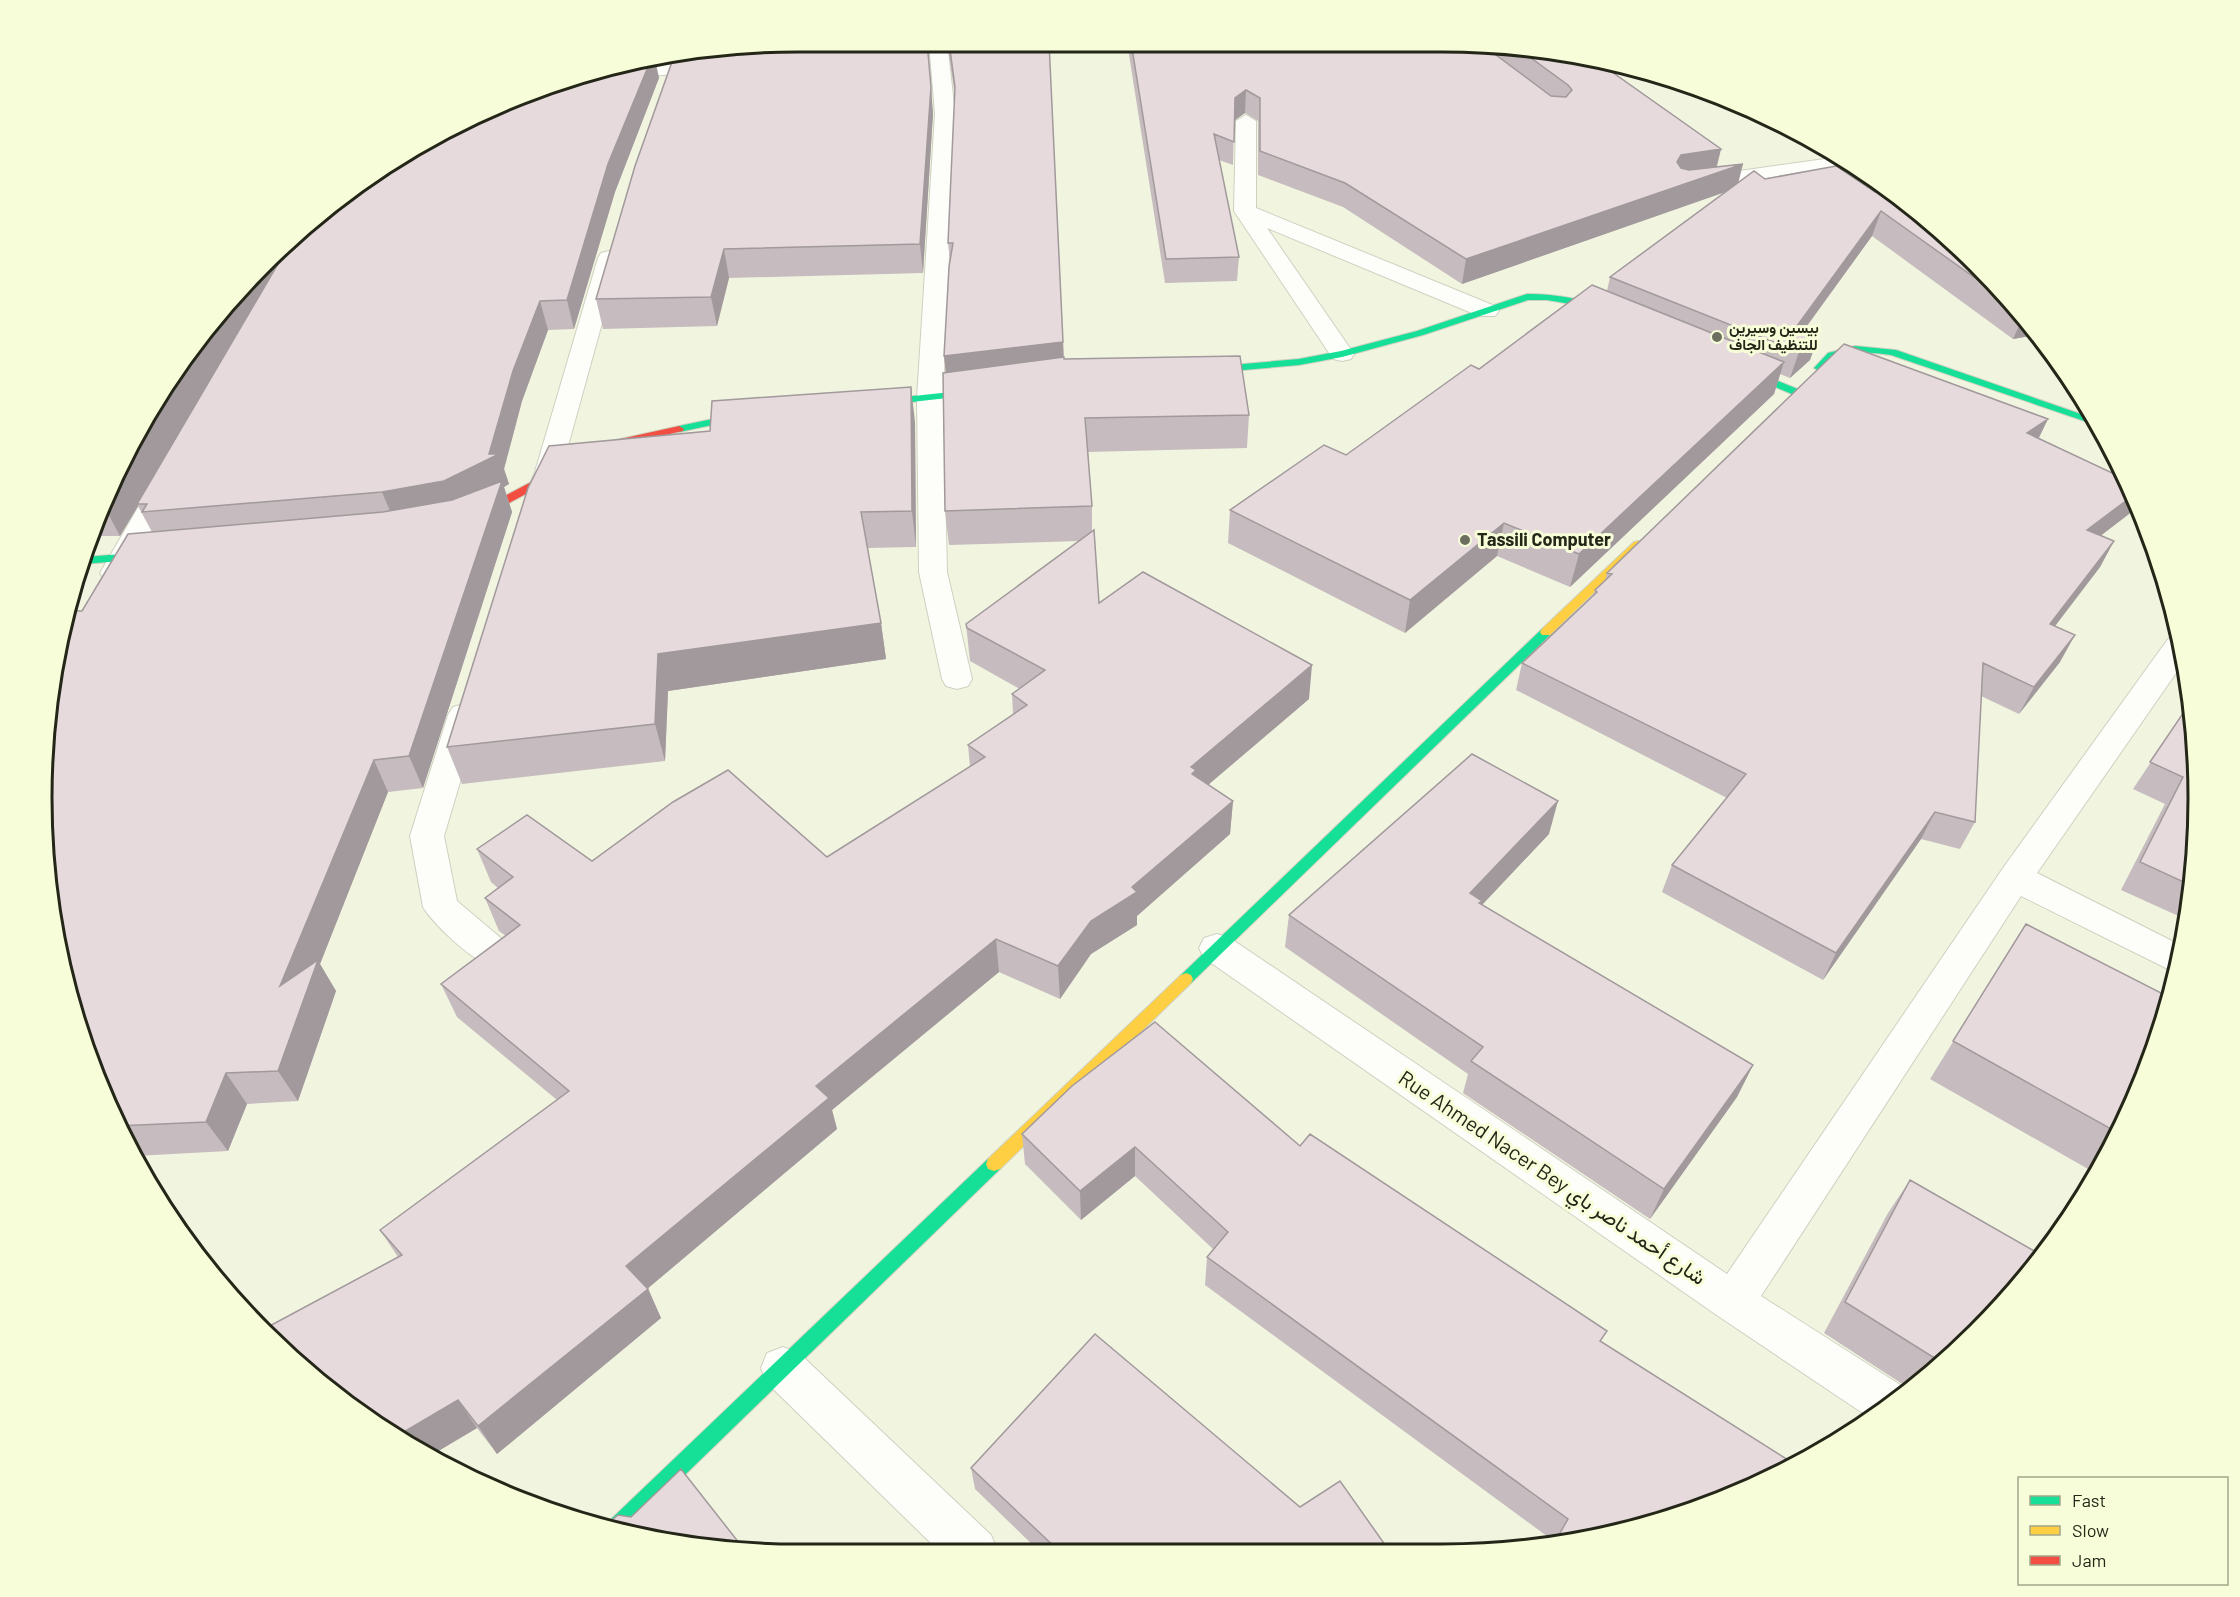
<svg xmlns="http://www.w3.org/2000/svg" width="2240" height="1597" viewBox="0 0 2240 1597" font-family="Barlow,Vazirmatn,sans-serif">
	<rect width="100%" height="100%" fill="#f1f5e0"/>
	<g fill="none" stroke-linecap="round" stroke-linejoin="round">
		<defs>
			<path id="lane" d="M1839,157l13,9 -156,23 -7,-2 -3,-4 3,-4 7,-2z"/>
			<path id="street" d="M929,42h18l8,72 -12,284 4,174 25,107 -4,7 -11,3 -11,-3 -4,-7 -23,-107 -2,-174 18,-284z
				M674,64l7,2 2,4 -2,4 -68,4 -9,-6 2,-4 8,-2z
				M1246,115l10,6v87l239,98 4,5 -4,5h-16l-212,-88 87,126 -3,5 -9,2 -9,-2 -99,-148 2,-90z
				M609,251l8,2 3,5 -60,217 -9,18 -10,2 -10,-2 -3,-6 6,-12 64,-217 3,-5z
				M167,472l9,2 4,6 -52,93 -4,6 -10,3 -10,-3 -4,-6 54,-93 4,-6z
				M2177,637l6,26 -146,210 143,72 -4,28 -155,-77 -260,400 144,92 1,4 -36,26 -152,-102 -514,-358 -5,-10 5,-10 13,-4 13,4 497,336 276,-406 165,-229z
				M464,704l11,3 5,8 -36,121 13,65 45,38 5,10 -5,10c-4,1 -10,4 -14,4 -16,-1 -57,-42 -65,-56l-13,-71 38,-121 5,-8z
				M783,1347l16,6 192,182 7,17h-58l-173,-169 -6,-15 6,-15z"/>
			<path id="fast" d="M1527,294c27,0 69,5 91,23l-5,3 -36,-15 -30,-5h-19l-105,35 -81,22 -43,8 -101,9 -5,-3 5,-3 101,-9 42,-8 76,-20z
				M1855,346l41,4 199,69 4,7 -208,-71c-18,-2 -36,-5 -53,2 -8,3 -11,11 -19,14l-5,-3 14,-15z
				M1736,364l64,26 1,2 -5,3 -4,-1 -60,-25 -1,-2z
				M988,388l5,3 -1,2 -125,14 -5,-3 5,-3z
				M756,410l5,3 -1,2 -81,17 -5,-3 5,-3z
				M159,551l6,4 -2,3 -81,6 3,-7z
				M1546,628l6,4 -2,3 -359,348 -5,2 -5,-2 -2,-4 2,-4 361,-346z
				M994,1157l6,2 2,5 -2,5 -375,364 -21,-4 2,-5 382,-365z"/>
			<path id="slow" d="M1638,541l4,1v4l-92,89h-8l-2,-3 2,-3 92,-87z
				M1186,973l5,2 2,4 -2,4 -191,186 -6,2 -6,-2 -2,-5 2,-5 193,-184z"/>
			<path id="jam" d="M679,426l5,3 -1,2 -68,15 -106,57 -40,18 -6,-3 144,-76z"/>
		</defs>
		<!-- lane casing -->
		<use href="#lane" stroke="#ced1c0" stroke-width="2"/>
		<!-- street casing -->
		<use href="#street" stroke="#ced1c0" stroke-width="2"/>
		<!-- fast casing -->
		<use href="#fast" stroke="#ced1c0" stroke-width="2"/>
		<!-- slow casing -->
		<use href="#slow" stroke="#ced1c0" stroke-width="2"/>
		<!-- jam casing -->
		<use href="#jam" stroke="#ced1c0" stroke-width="2"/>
		<!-- lane -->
		<use href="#lane" fill="#fdfefa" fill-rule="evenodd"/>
		<!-- street -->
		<use href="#street" fill="#fdfefa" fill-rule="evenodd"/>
		<!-- fast -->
		<use href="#fast" fill="#16e098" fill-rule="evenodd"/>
		<!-- slow -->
		<use href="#slow" fill="#ffcf43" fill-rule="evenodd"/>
		<!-- jam -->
		<use href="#jam" fill="#f24e42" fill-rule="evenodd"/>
	</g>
	<!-- wall -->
	<path fill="#c6bbbe" d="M927,42l6,72 -10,159 -194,5 -12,48 -114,3 -7,-30z
		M947,42h102l15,317 185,56 -2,33 -159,4 4,54v25l7,72 210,96 -101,86 25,16 -3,33 -93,82v9l-46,29 -31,45 -61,-27 -167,138 5,19 -189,159 13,30 -164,136 -20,-26 -47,28 -32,-199 -18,-27 177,-130 -100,-83 -16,-33 65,-48 -7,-5 -14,-33 13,-10 -7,-6 -14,-33 115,12 235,-4 143,-90 -2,-22 45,-31 -1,-20 8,-5 -50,-28 -4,-37 113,-83 -130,4 -4,-34 1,-139 -2,-16 6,-95 -2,-18 7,-146z
		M1127,42h315l49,9 1,-4 97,10 25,9 -1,7 108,76 -4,18 21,16 98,-17 174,134 25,35 -22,4 -141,-103 -67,93 14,5 -9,26 -20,18 -10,-4 -6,20 -204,193 -73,-31 -92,77 -177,-90 2,-33 116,-55 133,-86 128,-78 3,-14 116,-86 -264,93 -119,-77 -85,-32v-54l-13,-8 -11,7 -1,45 -14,-5 20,97 -2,24 -72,2z
		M666,59l-2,4h-8l3,15 -44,114 -41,137 -26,1 -26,71 -18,68 5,15 -5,3 8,25 -89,276 -35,4 -68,172 16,27 -38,110 -51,3 -19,47 -93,5 -15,-23 -52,-138 14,-384 70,-79 -14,-26 -18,30h-27l27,-72 482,-396z
		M2048,419l-9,19 84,40 12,26 -6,10 -28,21 13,6 -14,26 -45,59 5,36 -41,52 -38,-18 -6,126 -15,27 -39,-10 -98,141 -161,-88 10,-27 55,-67 -211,-108 6,-27 71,-67 2,-6 10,-9 2,-8z
		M915,422l1,125 -49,1 14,75 5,36 -218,32 -3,70 -203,23 -15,-37z
		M2192,700l4,148 -11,71 -64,-29 44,-86 -32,-15z
		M1549,834l-67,71 271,160 -16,32 -87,122 -187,-126 5,-19 -183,-127 4,-32z
		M2026,924l94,209 -25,40 -165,-94z
		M1022,1134l278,12 302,196 129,155 -177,48 1,-3 -350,-257 2,-28 6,-8 -78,-73 -54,44 -56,-56z
		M1910,1180l131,79 -101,108 -30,22 -86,-56 64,-120z
		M971,1468l329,39 88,42 -348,3 -65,-63z"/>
	<!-- shaded-wall -->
	<path fill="#a1999b" d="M1279,42h10l-1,14 -10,-13z
		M655,61l4,17 -44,114 -41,137 -7,-29 41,-136 42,-102z
		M1614,66l-5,22 -4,-21z
		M931,87l2,27 -10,159 -3,-29z
		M1246,90l-1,23 -11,8 1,-23z
		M1721,149l-6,23 -40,7 2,-17 4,-7z
		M1743,164l-6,24 -275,96 4,-25z
		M1881,211l-9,25 -82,113 7,-23z
		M290,247l-153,257 1,2 -18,30 -16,-30 3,-7 111,-182 12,-18z
		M724,249l5,29 -12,48 -6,-29z
		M540,301l8,29 -26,71 -18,68 5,15 -5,3 8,25 -89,276 -14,-32 -14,-233 -13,-31 107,-38 24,-83z
		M2023,317l12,18 -22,4z
		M1819,334l-9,26 -20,18 9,-26z
		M1063,342l1,30 -117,14 -3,-30z
		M1784,362l-10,32 -204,193 9,-33z
		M911,387l4,35 1,125 -4,-36z
		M2048,419l-13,26 -8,-12z
		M2131,497l4,7 -6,10 -56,43 14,-27z
		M1504,523l-7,33 -92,77 5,-33z
		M2114,541l-14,26 -64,84 14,-27z
		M881,623l5,36 -218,32 -3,70 -10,-37 3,-70z
		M2075,635l-15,27 -41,52 15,-27z
		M1312,665l-3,34 -114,97 -4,-29z
		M374,760l14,32 -68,172 16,27 -38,110 -20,-30 2,-85z
		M1233,801l-3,33 -93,82v9l-46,29 -31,45 -2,-33 33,-45z
		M1558,801l-9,33 -68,72 -11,-13z
		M1935,812l-14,27 -98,141 13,-27z
		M996,939l3,33 -167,138 5,19 -197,166 -14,-29 190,-180z
		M1753,1065l-16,32 -87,122 14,-30z
		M226,1073l21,31 -19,47 -22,-29z
		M1135,1147v29l-54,44 -1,-29z
		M648,1289l13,29 -164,136 -19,-28z
		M458,1400l19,28 -47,28 -33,-20z
		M1137,1545v6h-5z"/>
	<!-- building -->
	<path fill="#e6dadd" stroke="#a1999b" stroke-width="1.5" d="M798,42h129l4,45 -11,157 -196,5 -13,48 -115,2 39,-133 38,-107z
		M949,42h100l14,300 -119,14 5,-89 4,-24h-5l7,-156z
		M1131,42h148l-1,1 12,7 93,-8h59l42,4 67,50 15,1 6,-7 -4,-5 -48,-35 69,7 20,6 5,3 -9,1 116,82 -40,6 -4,7 4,6 8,2 54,-6 -277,95 -121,-76 -85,-32v-53l-14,-8 -11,8 -1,44 -20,-8 25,123 -73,2z
		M650,62l-42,102 -41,136 -27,1 -27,70 -24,83h10l-55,27 -62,11 -240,20 5,-8h-10l148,-252 93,-83 131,-69 93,-32z
		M1836,166l39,26 10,-2 55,40 70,70 6,7 -135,-96 -84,115 22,8 -20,18 -189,-75 144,-106 11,8z
		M1592,285l192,77 -205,192 -75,-31 -94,77 -180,-90 94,-65 22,10 125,-90 8,4z
		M218,317l-111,182 13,-35z
		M1844,344l204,75 -21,14 96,45 8,19 -44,33 27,11 -64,83 25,11 -41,52 -51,-24 -8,159 -40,-10 -99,141 -164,-88 74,-91 -224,-111 75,-71 -2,-2 17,-16 -5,-1z
		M1240,356l9,59 -164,3 7,88 -147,5 -2,-138 121,-16v2z
		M911,387l1,124 -51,1 20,111 -223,31 -3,70 -208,23 81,-259 21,-42 161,-15 2,-30z
		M502,481l-93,275 -35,4 -94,226 38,-26 -40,111 -52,2 -20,49 -89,4 -49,-131 -19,-97v-199l13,-68 12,-20h8l46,-77 255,-22 69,-12z
		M1094,530l5,73 44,-31 169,93 -121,102 5,3 -4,4 41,27 -101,86 5,5 -46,29 -33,45 -62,-27 -180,147 13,12 -203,168 22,23 -170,137 -20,-26 -61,36 -59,-38 -74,-69 138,-74 -22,-25 189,-139 -128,-107 79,-59 -35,-27 28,-21 -36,-28 50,-34 65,46 81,-59 55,-32 99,87 158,-100 -17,-12 59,-40 -15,-11 33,-24 -78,-42 -1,-4z
		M2192,700l4,148 -6,37 -50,-23 43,-85 -33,-15z
		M1472,754l86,47 -88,92 12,8 -3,2 274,162 -89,124 -193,-128 12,-14 -194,-132z
		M2026,924l145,74 -51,136 -167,-93z
		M1155,1022l145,124 10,-12 297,197 -7,10 196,124 -65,32 -170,46 -5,-3 12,-21 -361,-262 21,-25 -93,-85 -55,44 -58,-57 50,-48z
		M1910,1180l133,76 -99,108 -99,-62z
		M1095,1334l205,173 40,-26 48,68 -244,2 -7,-6 -5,6h-73l-88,-83z
		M681,1469l66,84 -146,-24 17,-14 13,2z"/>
	<!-- markers -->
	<g fill="#6c6e5e" stroke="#f7fdd8" stroke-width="2">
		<circle cx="1717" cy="337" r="6"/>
		<circle cx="1465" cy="540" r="6"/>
	</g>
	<g text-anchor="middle" stroke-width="6" stroke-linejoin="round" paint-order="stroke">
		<!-- far-poi labels -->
		<g font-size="15" font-weight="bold" fill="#242618" stroke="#f7fdd8" text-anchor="start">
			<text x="1729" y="333">بيسين وسيرين<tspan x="1729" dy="17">للتنظيف الجاف</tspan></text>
		</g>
		<!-- poi labels -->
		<g font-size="18" font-weight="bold" fill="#242618" stroke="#f7fdd8" text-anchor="start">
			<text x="1477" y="546">Tassili Computer</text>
		</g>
		<!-- near-street labels -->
		<g font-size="21" fill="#242618" stroke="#f7fdd8">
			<text transform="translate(1552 1178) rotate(34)" y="7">Rue Ahmed Nacer Bey شارع أحمد ناصر باي</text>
		</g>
	</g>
	<!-- crop -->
	<path d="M0 0H2240V1597H0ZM798 52H1442A746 746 0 0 1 2188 798V798A746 746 0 0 1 1442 1544H798A746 746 0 0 1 52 798V798A746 746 0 0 1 798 52Z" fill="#f7fdd8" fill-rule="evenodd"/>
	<path fill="none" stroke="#242618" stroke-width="3" d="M798 52H1442A746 746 0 0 1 2188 798V798A746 746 0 0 1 1442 1544H798A746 746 0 0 1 52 798V798A746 746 0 0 1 798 52Z"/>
	<!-- legend -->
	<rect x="2018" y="1477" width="210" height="108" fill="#f7fdd8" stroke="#a3a78b" stroke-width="1.5"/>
	<rect x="2030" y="1496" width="30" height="9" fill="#16e098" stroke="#a3a78b" stroke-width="1.5"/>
	<text x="2072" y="1507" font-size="18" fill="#242618">Fast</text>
	<rect x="2030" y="1526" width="30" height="9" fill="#ffcf43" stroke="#a3a78b" stroke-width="1.5"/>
	<text x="2072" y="1537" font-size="18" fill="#242618">Slow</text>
	<rect x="2030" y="1556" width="30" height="9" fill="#f24e42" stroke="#a3a78b" stroke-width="1.5"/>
	<text x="2072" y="1567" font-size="18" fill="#242618">Jam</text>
</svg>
